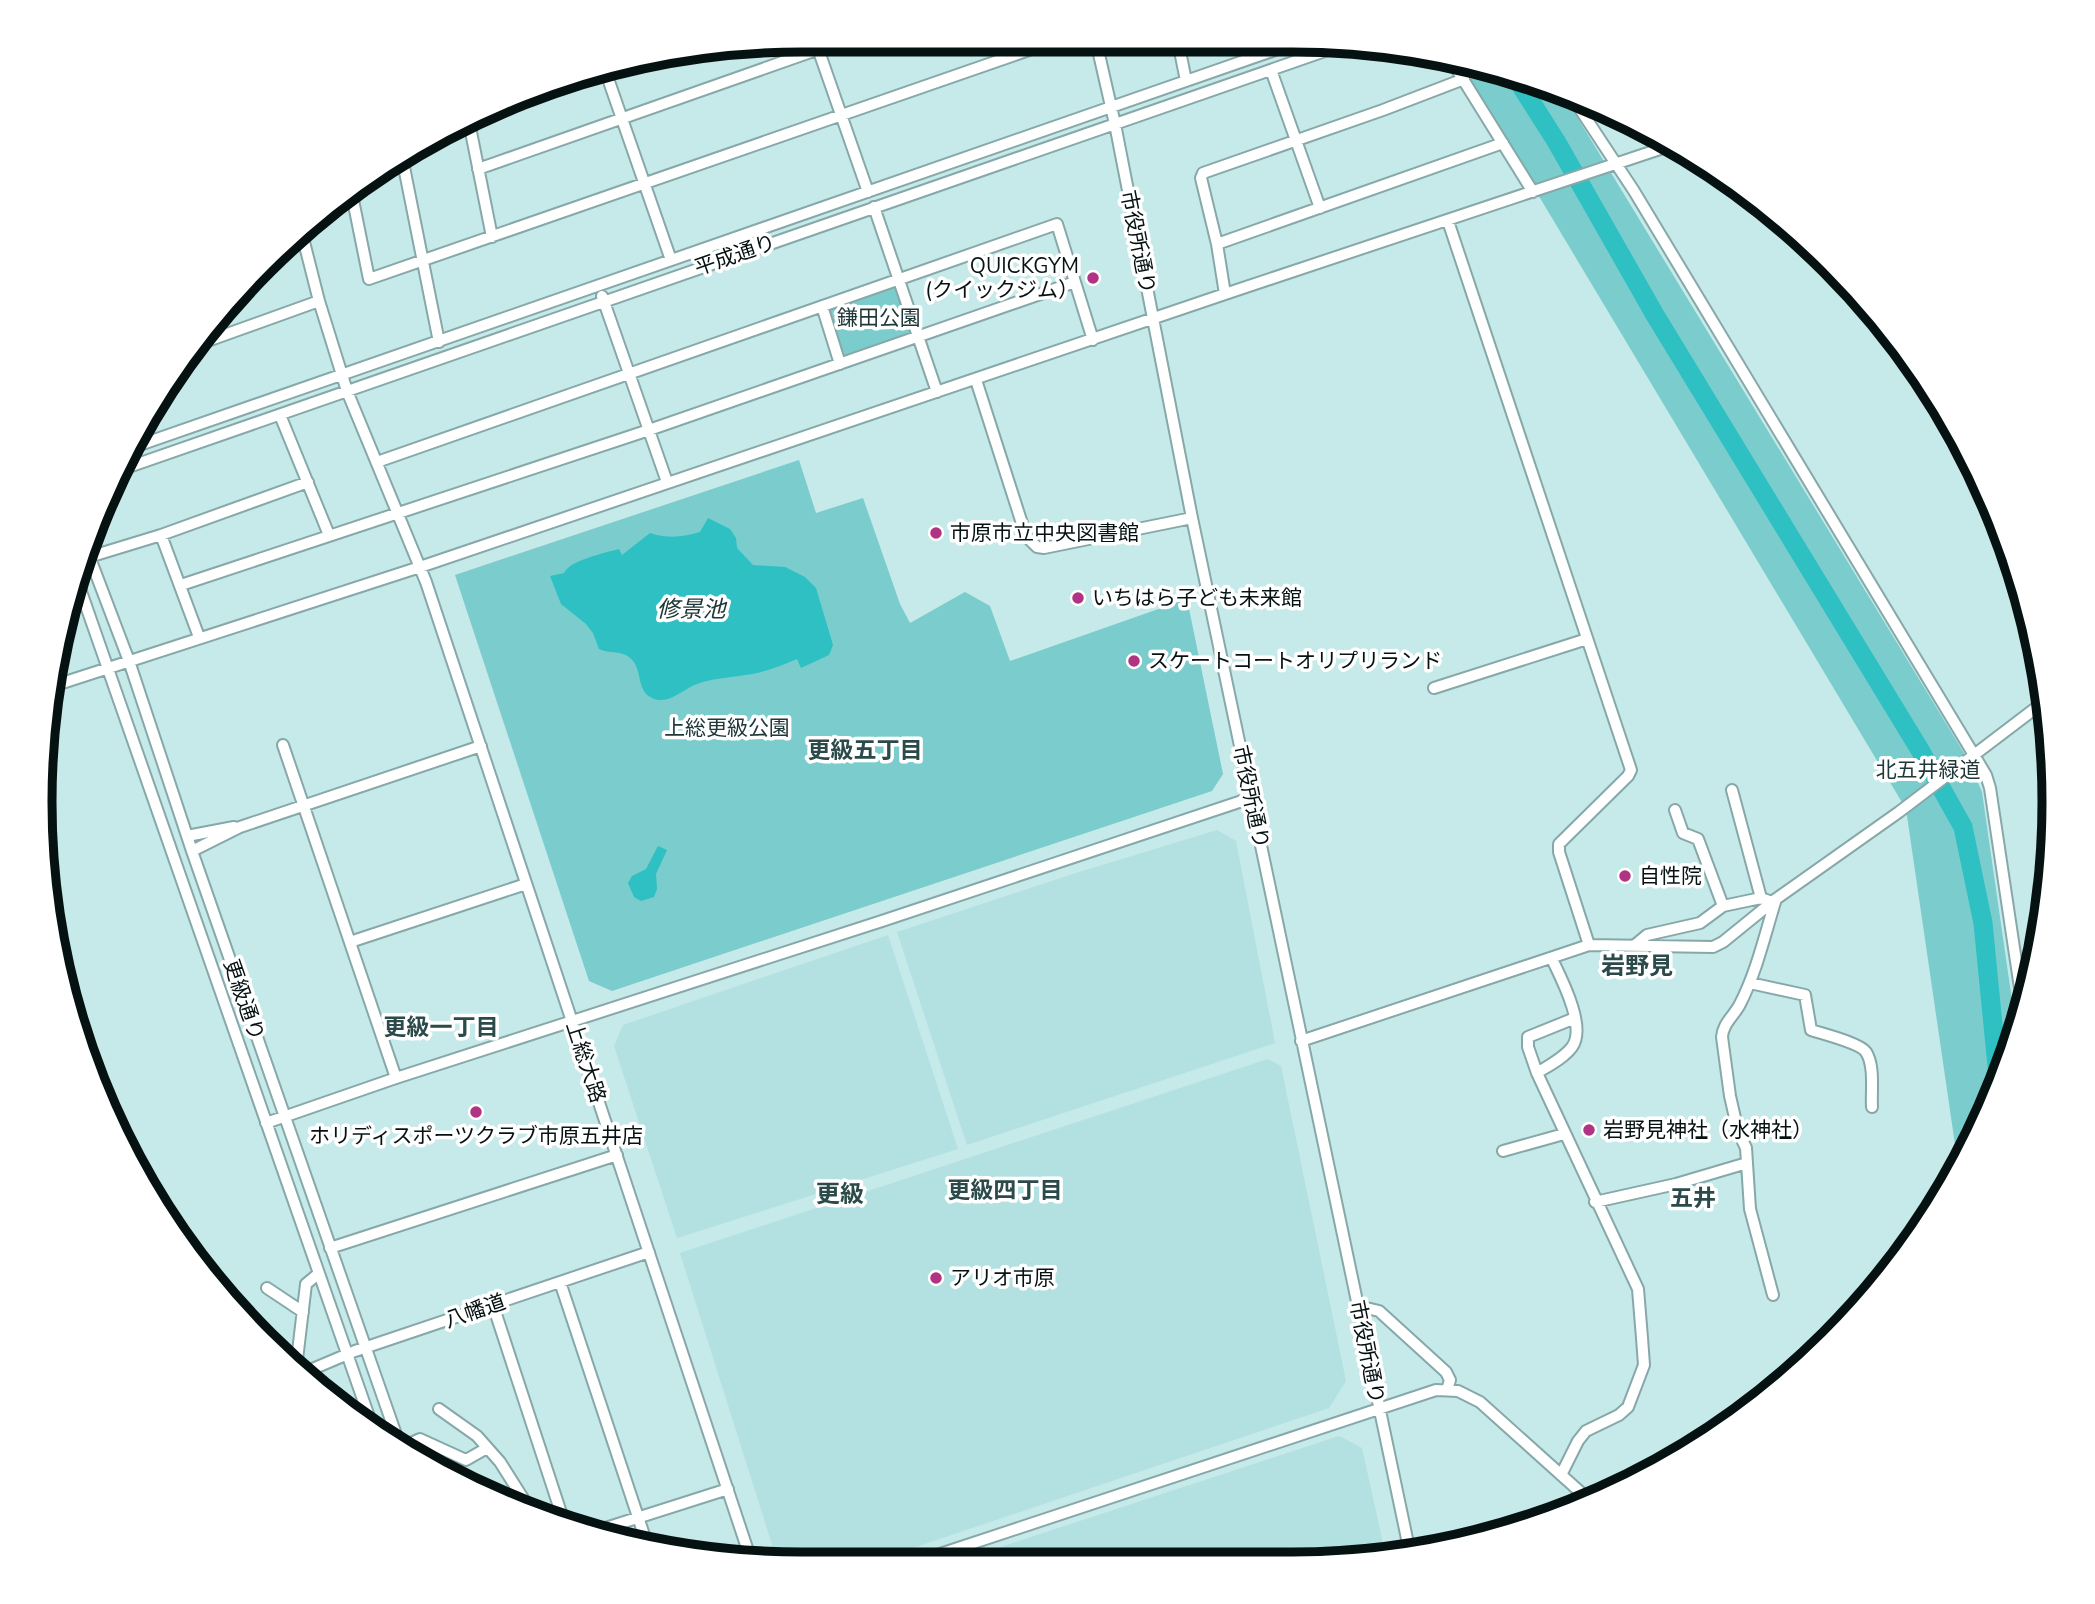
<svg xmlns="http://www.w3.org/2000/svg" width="2095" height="1604" viewBox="0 0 2095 1604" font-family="'Nunito Sans','Noto Sans JP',sans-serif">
	<rect width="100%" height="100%" fill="#c6e9e9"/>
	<!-- built -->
	<path fill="#b3e0e0" d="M1217,830l19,11 39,202 -308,102 -70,-213 179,-59z
		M888,935l70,214 -281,89 -63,-192 9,-21z
		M1268,1059l13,7 65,315 -17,27 -443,149h-110l-96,-304z
		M1339,1436l23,12 24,109h-416z"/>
	<!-- green -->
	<path fill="#7acccd" d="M1458,61l33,5 72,28 404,664 15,34 34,236 -19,66 -39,71 -52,-356z
		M893,284l4,2 15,44 -3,7 -61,20 -4,-2 -14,-43 1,-6z
		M799,460l17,53 47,-15 37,106 10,19 55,-31 25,14 20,55 177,-62 36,175 -11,17 -600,200 -23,-10 -134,-406z"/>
	<!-- water -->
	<path fill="#2ec0c2" d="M708,518l22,11 6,9 1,10 16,17 32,2 20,10 11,11 17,57 -4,10 -28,13 -4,-9c-16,7 -34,14 -52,16 -16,3 -32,3 -48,9 -14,5 -29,22 -45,14 -17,-8 -8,-30 -23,-41 -10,-7 -19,-3 -30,-8l-6,-16 -7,-9 -25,-20 -11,-28 14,-3c6,-13 41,-20 55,-24l3,6 28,-22c18,6 32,4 50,-1z
		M658,846l9,4 -11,24 1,15 -3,8 -13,4 -7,-4 -6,-14 4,-7 14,-7z"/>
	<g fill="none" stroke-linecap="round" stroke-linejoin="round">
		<!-- river -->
		<path stroke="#2ec0c2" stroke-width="19" d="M1514,75l42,66 99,174 265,435 43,77 20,96 16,163"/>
		<defs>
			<path id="minor" d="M815,40l53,152
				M1096,41l19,83 77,394 218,1035
				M1178,41l8,40
				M1451,60l82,132
				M604,67l67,193
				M1271,70l49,138
				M1572,97l62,94 352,584 4,13 33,220
				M469,122l23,115
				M402,157l37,185
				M478,169l367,-129
				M352,195l17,84 686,-238
				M874,207l63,185
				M1448,221l183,549 -3,6 -69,68v8l30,93
				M302,234l17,67 28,90 79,191 324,975
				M1217,244l286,-101
				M1225,294l-8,-50 -16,-66 2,-5 180,-63 81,-31
				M602,296l65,186
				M822,306l18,58
				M202,343l117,-42
				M976,380l50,156 11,11 7,1 148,-30
				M280,415l49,120
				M131,448l1167,-406
				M377,462l680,-238 36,116
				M123,469l1225,-426
				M161,535l38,102
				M88,553l41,108 63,190 208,595
				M89,557l72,-22 147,-53
				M77,580l297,851
				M181,585l468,-155 426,-148
				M56,685l364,-118 805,-273 447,-149
				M1434,688l153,-49
				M283,745l113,333
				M1732,790l29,108
				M1675,810l8,23 15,6 25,67
				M187,836l47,-9
				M192,851l48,-24 241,-81
				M350,942l176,-58
				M1635,945l12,-10 53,-12 23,-17 38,-8 11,4
				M1552,959c9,19 35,68 20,88 -8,11 -24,19 -35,26l101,216 4,49 2,27 -16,42 -9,8 -33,16 -8,10 -17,34
				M1750,983l55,12 6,35c12,4 49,13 55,22 9,14 5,39 6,55
				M1301,1041l288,-96 124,2 10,-5 53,-43 123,-87 146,-111
				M1537,1073l-9,-26v-10l47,-19
				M266,1123l130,-45 486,-157 369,-123
				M1503,1151l61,-17
				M1595,1202l81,-18 71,-21
				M330,1248l287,-93
				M560,1282l87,262
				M267,1288l36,24
				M1773,1295l-23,-86 -4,-61 -8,-17 -8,-35 -8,-59c1,-14 12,-21 18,-33 17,-33 25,-70 36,-105
				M493,1305l72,220
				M1358,1306l21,5 67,61 4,8 -3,10
				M296,1368l10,-84 12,-10
				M303,1373l52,-22 294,-99
				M439,1409l38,27 23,26 31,49
				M402,1447l18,-8 46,21 21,-12
				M593,1532l135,-43
				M931,1557l505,-167 22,1 22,11 108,97"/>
		</defs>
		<!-- minor casing -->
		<use href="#minor" stroke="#87a8a8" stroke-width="14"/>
		<!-- minor -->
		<use href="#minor" stroke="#fff" stroke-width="10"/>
	</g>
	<!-- markers -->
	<g fill="#b13383" stroke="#fff" stroke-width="2.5">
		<circle cx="1093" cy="278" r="7"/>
		<circle cx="936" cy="533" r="7"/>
		<circle cx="1078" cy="598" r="7"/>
		<circle cx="1134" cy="661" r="7"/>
		<circle cx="1625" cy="876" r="7"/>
		<circle cx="476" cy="1112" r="7"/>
		<circle cx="1589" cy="1130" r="7"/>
		<circle cx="936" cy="1278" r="7"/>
	</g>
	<g text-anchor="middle" stroke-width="7" stroke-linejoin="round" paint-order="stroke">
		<!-- street labels -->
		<g font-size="21" fill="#061212" stroke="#fff">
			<text transform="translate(1138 242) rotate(79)" y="7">市役所通り</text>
			<text transform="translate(735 255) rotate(-19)" y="7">平成通り</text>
			<text transform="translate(1251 797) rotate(78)" y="7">市役所通り</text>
			<text transform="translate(244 1000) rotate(71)" y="7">更級通り</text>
			<text transform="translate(586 1062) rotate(72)" y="7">上総大路</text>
			<text transform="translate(475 1311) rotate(-19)" y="7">八幡道</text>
			<text transform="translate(1367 1352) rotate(79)" y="7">市役所通り</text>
		</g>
		<!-- poi labels -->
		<g font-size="21" fill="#061212" stroke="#fff" text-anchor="start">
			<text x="1079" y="273" text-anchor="end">QUICKGYM<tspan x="1079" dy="24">(クイックジム）</tspan></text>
			<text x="950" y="540">市原市立中央図書館</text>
			<text x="1092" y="605">いちはら子ども未来館</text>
			<text x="1148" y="668">スケートコートオリプリランド</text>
			<text x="1639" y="883">自性院</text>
			<text x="1603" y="1137">岩野見神社（水神社）</text>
			<text x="476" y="1143" text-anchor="middle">ホリディスポーツクラブ市原五井店</text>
			<text x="950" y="1285">アリオ市原</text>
		</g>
		<!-- park labels -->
		<g font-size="21" fill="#203838" stroke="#fff">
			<text x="879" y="325">鎌田公園</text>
			<text x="727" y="735">上総更級公園</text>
			<text x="1928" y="777">北五井緑道</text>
		</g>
		<!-- water labels -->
		<g font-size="23" font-style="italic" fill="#203737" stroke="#fff">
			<text x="691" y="617">修景池</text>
		</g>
		<!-- neighbourhood labels -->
		<g font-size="23" font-weight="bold" fill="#2c4a4a" stroke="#fff">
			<text x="865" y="758">更級五丁目</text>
			<text x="441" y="1035">更級一丁目</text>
			<text x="1005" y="1198">更級四丁目</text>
			<text x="1693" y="1206">五井</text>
		</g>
		<!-- quarter labels -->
		<g font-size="24" font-weight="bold" fill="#2c4a4a" stroke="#fff">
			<text x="1637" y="974">岩野見</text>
			<text x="840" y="1202">更級</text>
		</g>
	</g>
	<!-- crop -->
	<path d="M0 0H2095V1604H0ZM802 52H1292A750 750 0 0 1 2042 802V802A750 750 0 0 1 1292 1552H802A750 750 0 0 1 52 802V802A750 750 0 0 1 802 52Z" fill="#fff" fill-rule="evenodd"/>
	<path fill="none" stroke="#061212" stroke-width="9" d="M802 52H1292A750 750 0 0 1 2042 802V802A750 750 0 0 1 1292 1552H802A750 750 0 0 1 52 802V802A750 750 0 0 1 802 52Z"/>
</svg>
